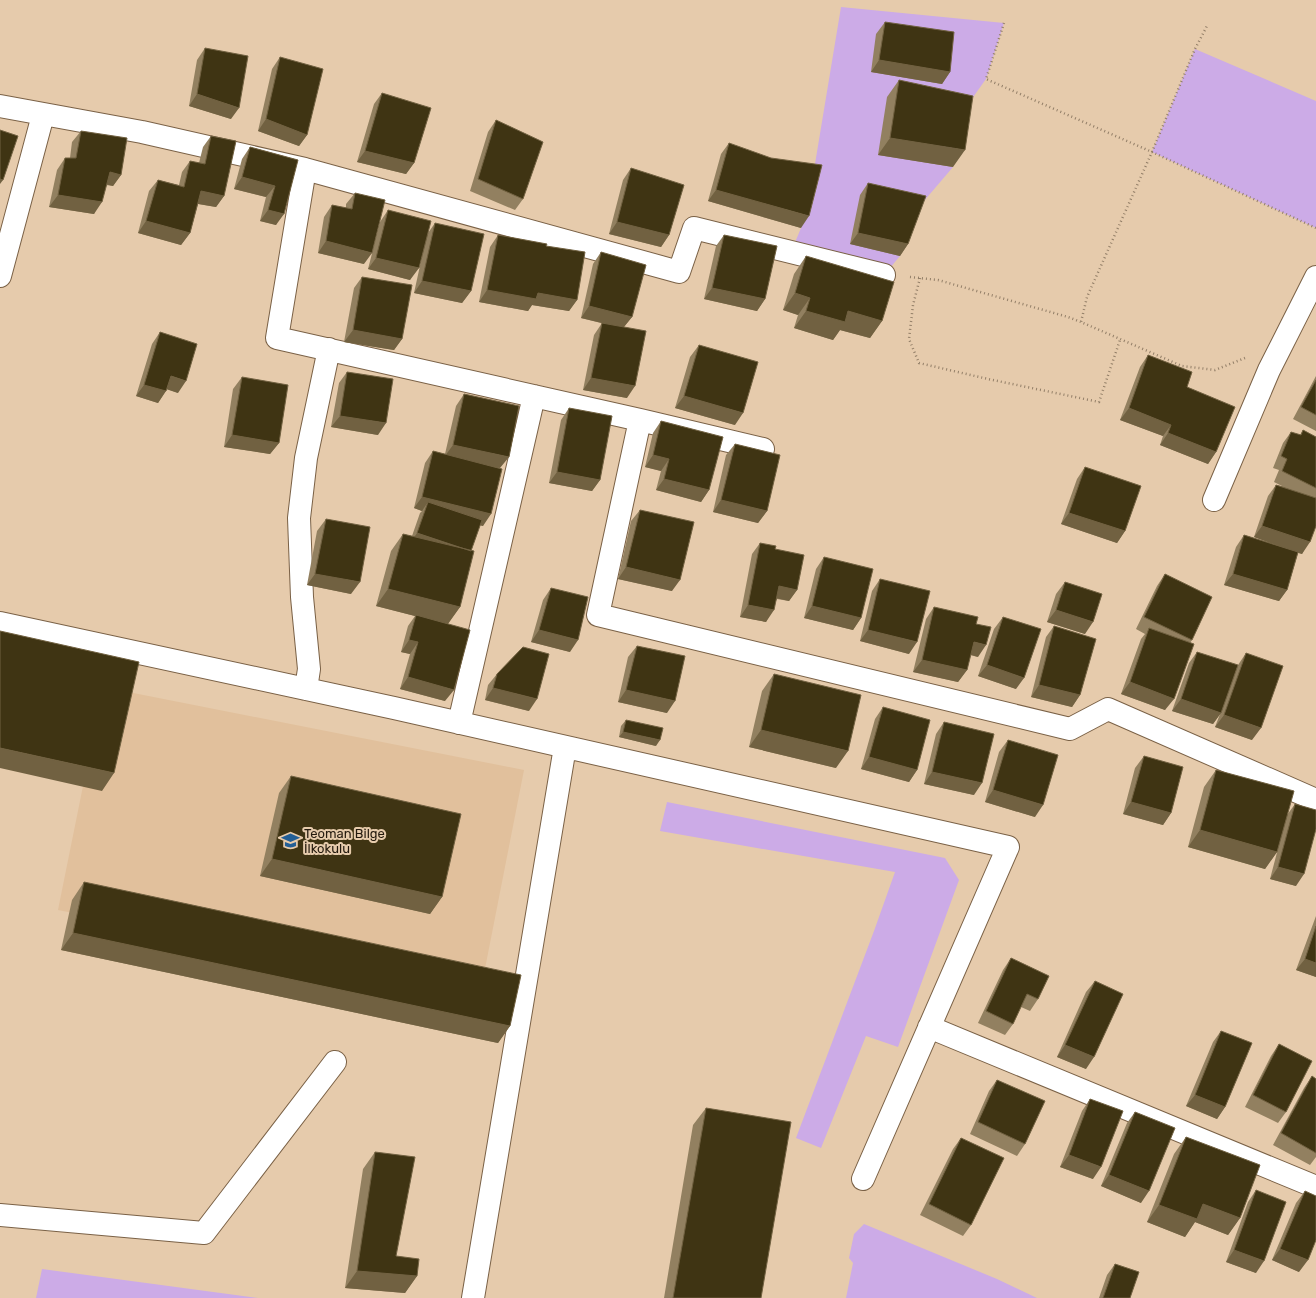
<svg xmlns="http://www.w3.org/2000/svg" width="1316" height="1298" viewBox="0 0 1316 1298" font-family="Rubik,sans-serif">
	<rect width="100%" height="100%" fill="#e6cbac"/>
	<!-- built -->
	<path fill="#e1c09c" d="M103,687l421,83 -44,224 -422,-84z"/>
	<!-- green -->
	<path fill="#ccabe7" d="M841,7l163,16 -18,56 -25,35 -8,53 -35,41 -18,48 -16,19 -93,-23 10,-24 12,-52z
		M1195,49l121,52v127l-164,-76z
		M667,802l278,56 14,22 -61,167 -32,-11 -45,112 -25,-10 78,-207 21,-59 -235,-41z
		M864,1224l133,55 40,19h-191l7,-35 -4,-5 5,-24z
		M42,1269l216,29h-222z"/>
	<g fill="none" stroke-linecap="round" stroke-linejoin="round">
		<defs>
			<path id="minor" d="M0,106l142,26 163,37 374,103 15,-44 190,47
				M305,169l-28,169 363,82 -42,195 472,114 38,-20 208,91
				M0,276l43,-161
				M640,420l123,29
				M1214,500l55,-130 47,-93
				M0,623l394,85 614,139 -145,332
				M306,689l3,-20 -7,-72 -3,-79 7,-60 23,-109
				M459,723l75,-327
				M929,1027l387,160
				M0,1215l204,18 131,-171
				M473,1298l92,-551"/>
		</defs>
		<!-- minor casing -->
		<use href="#minor" stroke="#7a6146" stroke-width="24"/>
		<!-- path -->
		<path stroke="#937f68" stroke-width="2.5" stroke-dasharray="1 3" stroke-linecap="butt" d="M1004,23l-18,56 166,73 43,-103 13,-25
			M910,277l28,3 130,37 13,5
			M920,278l-7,27 -4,34 10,24 69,16 111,23 21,-62
			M1245,358l-30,12 -33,-4 -101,-44 6,-25 65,-145 164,76"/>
		<!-- minor -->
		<use href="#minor" stroke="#fff" stroke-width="22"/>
	</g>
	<!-- wall -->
	<path fill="#928060" d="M885,22l65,50 -8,12 -71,-12 5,-38z
		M205,48l26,71 -42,-13 8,-46z
		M280,57l27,78 -8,11 -41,-15 14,-62z
		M899,80l54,87 -75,-12 9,-58z
		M382,93l32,70 -8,11 -49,-12 17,-58z
		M496,120l27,79 -8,11 -45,-19 18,-59z
		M81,131l40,44 -8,11 -7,-1 -12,29 -45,-7 8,-37 8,-12h5l2,-16z
		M211,136l13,60 -8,11 -18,-3 -8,29 -9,12 -43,-12 11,-42 9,-11 21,5 3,-13 8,-11 9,2 4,-16z
		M729,143l72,85 -93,-27 13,-47z
		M250,147l48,13 -22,65 -16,-4 6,-24 -32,-8 8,-30z
		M631,168l38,67 -8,12 -52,-13 14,-54z
		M868,183l40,61 -8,12 -50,-12 10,-49z
		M355,193l9,71 -46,-11 6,-36 8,-12 14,3v-4z
		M388,210l40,23 7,-10 36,68 -9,12 -48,-10 9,-41 -13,28 -42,-11 12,-47z
		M498,235l48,11 31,54 -8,11 -37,-6 -4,6 -49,-9 11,-55z
		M724,235l41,64 -8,12 -53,-12 12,-53z
		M601,252l31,65 -8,10 3,71 -44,-8 11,-55 8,-12 3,1 -24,-6 12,-54z
		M806,256l76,65 -12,17 -30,-8 -7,10 -39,-12 4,-13 -15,-5 11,-36z
		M362,277l40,62 -8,11 -50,-8 10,-54z
		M160,332l18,61 -11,-4 -9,14 -22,-7 16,-52z
		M699,345l36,80 -60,-17 15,-51z
		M1148,355l39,32 29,65 -8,12 -48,-19 3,-9 -43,-16 20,-53z
		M347,372l31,63 -47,-8 8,-44z
		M1316,376v55l-23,-12z
		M242,377l37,66 -9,11 -46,-7 9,-58z
		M464,394l36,74 -17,58 -3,-1 -9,26 -11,56 -12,16 -3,78 -45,-12 10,-35 -9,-2 7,-26 7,-10 -39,-10 15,-55 12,-17 9,2 8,-23 2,-2 -8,-3 11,-45 8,-12 12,3 11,-48z
		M569,408l31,72 -8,11 -43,-8 12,-63z
		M661,421l48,69 -8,12 -45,-12 5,-19 -16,-4 8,-34z
		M1303,430l13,7v89l-14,28 -4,-1 -11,37 -8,11 -55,-16 12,-38 8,-12 29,9 -19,-7 14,-41 8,-11 6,1 -8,-4 5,-12 -6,-2 10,-25 8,-11 9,3z
		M735,444l32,67 -9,12 -45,-11 13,-57z
		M1085,467l40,64 -8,12 -56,-19 16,-45z
		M640,510l32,81 -54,-12 13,-58z
		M326,519l25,75 -44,-9 10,-54z
		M760,543l15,6 22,41 -8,11 -12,-2 -11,23 -26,-5 12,-63z
		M824,557l37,61 -8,12 -49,-12 12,-49z
		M1165,574l27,66 -2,3 -25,67 -44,-16 20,-55 4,-5 -9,-5 21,-43z
		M880,579l29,75 -49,-13 12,-50z
		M1065,582l20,52 -38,-12 9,-28z
		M551,588l19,64 -39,-10 12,-42z
		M934,607l44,50 -8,-2 -3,15 -9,12 -45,-10 13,-53z
		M1003,617l13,72 -38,-13 16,-47z
		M1054,626l26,69 -8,12 -41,-10 15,-60z
		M637,646l30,67 -49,-11 10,-45z
		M1197,652l37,24 4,-11 8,-12 6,87 -37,-13 5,-13 -7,10 -41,-13 17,-48z
		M497,674l32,37 -44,-11 3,-15z
		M774,674l62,94 -87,-21 13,-56z
		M883,707l34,63 -8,12 -48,-13 14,-50z
		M626,720l30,26 -37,-9 2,-11z
		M944,722l30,73 -50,-11 12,-50z
		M1008,740l27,77 -50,-15 14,-50z
		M1144,756l27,57 -8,12 -40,-11 12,-46z
		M1216,770l71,45 8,-11 1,82 -26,-7 10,-38 -3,11 -12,17 -77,-22 16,-60z
		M291,776l151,121 -12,17 -170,-38 19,-83z
		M84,882l426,144 -12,17 -437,-93 11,-50z
		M1316,916v61l-20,-7z
		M1011,958l27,41 -8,12 -9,-4 -8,17 -8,11 -27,-12 25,-53z
		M1095,981l-9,88 -29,-12 29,-65z
		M1221,1031l4,76 -8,12 -31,-13 27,-64z
		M1279,1044l7,68 -8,11 -33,-16 26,-51z
		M1312,1076l4,3v78l-6,8 -37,-20 31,-57z
		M997,1080l28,64 -8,12 -47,-22 19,-43z
		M1090,1099l3,80 -33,-12 22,-56z
		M706,1108l55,190h-97l29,-173z
		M1135,1112l6,91 -40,-17 26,-63z
		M1186,1137l54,81 -12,17 -33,-13 -10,15 -38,-15 27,-68z
		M961,1138l10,87 -8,11 -43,-21 33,-66z
		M375,1152l21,104 21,20 -12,17 -60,-5 18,-119z
		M1256,1190v83l-30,-11 22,-60z
		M1305,1191l-6,81 -27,-12 24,-57z
		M1115,1264l15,34h-31l8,-23z"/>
	<!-- shaded-wall -->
	<path fill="#716141" d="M879,60l71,12 -8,12 -71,-12z
		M197,94l42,14 -8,11 -42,-13z
		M266,119l41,16 -8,11 -41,-15z
		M890,138l75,12 -12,17 -75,-12z
		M365,151l49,12 -8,11 -49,-12z
		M110,172l11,3 -8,11 -12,-3z
		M242,177l33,9 -9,11 -32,-8z
		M0,179l3,1 -3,4z
		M716,190l93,26 -8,12 -93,-27z
		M201,191l23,5 -8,11 -23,-4z
		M58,195l44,7 -8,12 -45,-7z
		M268,210l16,4 -8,11 -16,-4z
		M146,221l44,12 -9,12 -43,-12z
		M617,222l52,13 -8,12 -52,-13z
		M858,233l50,11 -8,12 -50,-12z
		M326,241l46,12 -8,11 -46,-11z
		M376,258l43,10 -9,12 -42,-11z
		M422,281l49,10 -9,12 -48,-10z
		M712,288l53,11 -8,12 -53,-12z
		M487,290l51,3 39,7 -8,11 -37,-6 -4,6 -49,-9z
		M795,293l15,5 -12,17 -15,-5z
		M589,306l43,11 -9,11 -42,-10z
		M806,311h42l34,10 -12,17 -30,-8 -7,10 -39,-12z
		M353,330l49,9 -8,11 -50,-8z
		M171,376l15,5 -8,12 -15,-5z
		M591,378l44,8 -8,12 -44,-8z
		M144,385l22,6 -8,12 -22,-7z
		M684,396l59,17 -8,12 -60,-17z
		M1129,408l42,17 -8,11 -43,-16z
		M340,416l46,7 -8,12 -47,-8z
		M1168,433l48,19 -8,12 -48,-19z
		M232,435l47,8 -9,11 -46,-7z
		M453,445l56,12 -9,11 -55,-12z
		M653,455l16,4 -8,12 -16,-4z
		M557,472l43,8 -8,11 -43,-8z
		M664,479l45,11 -8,12 -45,-12z
		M422,497l69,17 -8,12 -58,-15 3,-9 -6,9 -8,-3z
		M721,500l46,11 -9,12 -45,-11z
		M1069,513l56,18 -8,12 -56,-19z
		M1262,526l48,16 -8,12 -48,-17z
		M417,533l54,19 -62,-7z
		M626,567l54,13 -8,11 -54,-12z
		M315,574l45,8 -9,12 -44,-9z
		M1233,574l54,16 -8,11 -55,-16z
		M779,586l18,4 -8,11 -18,-4z
		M388,589l72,18 -12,17 -32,-9 -1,1 -39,-10z
		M748,605l26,5 -8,12 -26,-5z
		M812,606l49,12 -8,12 -49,-12z
		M1056,610l37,12 -8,12 -38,-12z
		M539,630l39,10 -8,12 -39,-10z
		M868,630l49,12 -8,12 -49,-13z
		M409,640l9,2 -8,12 -9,-2z
		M974,642l12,3 -8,12 -13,-4z
		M922,660l45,10 -9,12 -45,-10z
		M987,665l37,13 -8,11 -38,-13z
		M408,677l46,13 -9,11 -45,-12z
		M1130,682l44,17 -9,11 -44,-16z
		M1039,685l41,10 -8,12 -41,-10z
		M493,688l44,11 -8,12 -44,-11z
		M626,690l49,11 -8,12 -49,-11z
		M1181,699l40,14 -8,11 -41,-13z
		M1224,715l37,13 -9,12 -37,-13z
		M761,730l87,21 -12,17 -87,-21z
		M623,732l37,8 -4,6 -37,-9z
		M0,748l114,25 -12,18 -102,-23z
		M869,757l48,13 -8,12 -48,-13z
		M932,772l50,11 -8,12 -50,-11z
		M993,790l50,15 -8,12 -50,-15z
		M1131,802l40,11 -8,12 -40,-11z
		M1200,830l77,22 -12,17 -77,-22z
		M272,859l170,38 -12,17 -170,-38z
		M1278,867l26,7 -8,12 -26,-7z
		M73,933l437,93 -12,17 -437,-93z
		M1305,959l11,4v14l-20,-7z
		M1065,1045l29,12 -8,12 -29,-12z
		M1195,1095l30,12 -8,12 -31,-13z
		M1069,1155l32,12 -8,12 -33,-12z
		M1109,1175l40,16 -8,12 -40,-17z
		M1203,1204l37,14 -12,17 -33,-13 -10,15 -38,-15 12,-17z
		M1280,1249l28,11 -9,12 -27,-12z
		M1234,1250l30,11 -8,12 -30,-11z
		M357,1271l60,5 -12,17 -60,-5z"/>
	<!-- building -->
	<path fill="#3f3413" stroke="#716141" d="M885,22l69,10 -4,40 -71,-12z
		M205,48l43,8 -9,52 -42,-14z
		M280,57l43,12 -16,66 -41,-16z
		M899,80l74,16 -8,54 -75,-12z
		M382,93l49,15 -17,55 -49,-12z
		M496,120l47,22 -20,57 -45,-20z
		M0,130l18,6 -15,44 -3,-1z
		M81,131l46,7 -6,37 -11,-3 -8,30 -44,-7 7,-37h11z
		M211,136l25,5 -12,55 -23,-5 -11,42 -44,-12 12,-41 26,7 6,-26 15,3z
		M729,143l42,15 51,7 -13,51 -93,-26z
		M250,147l48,13 -14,54 -16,-4 7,-24 -33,-9z
		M631,168l53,17 -15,50 -52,-13z
		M868,183l58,13 -18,48 -50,-11z
		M355,193l30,7 -13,53 -46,-12 6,-36 20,4z
		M388,210l43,11 -12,47 -43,-10z
		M435,223l49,11 -13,57 -49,-10z
		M498,235l49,9 -1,2 39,6 -8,48 -39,-7 -2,6 -49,-9z
		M724,235l53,11 -12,53 -53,-11z
		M601,252l45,13 -14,52 -43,-11z
		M806,256l88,26 -12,39 -34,-10 -3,11 -39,-11 4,-13 -15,-5z
		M362,277l50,8 -10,54 -49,-9z
		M602,323l44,8 -11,55 -44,-8z
		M160,332l37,12 -11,37 -15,-5 -5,15 -22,-6z
		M699,345l59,17 -15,51 -59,-17z
		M1148,355l44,17 -5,15 48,20 -19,45 -48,-19 3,-8 -42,-17z
		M347,372l46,7 -7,44 -46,-7z
		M242,377l46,8 -9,58 -47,-8z
		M1316,380v35l-15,-8z
		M464,394l55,12 -10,51 -56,-12z
		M569,408l43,8 -12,64 -43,-8z
		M661,421l62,16 -14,53 -45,-11 5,-20 -16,-4z
		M1303,430l13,7v51l-34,-17 5,-12 -6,-3 10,-24 10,3z
		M735,444l45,11 -13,56 -46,-11z
		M433,451l69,18 -11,45 -69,-17z
		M1085,467l56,19 -16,45 -56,-18z
		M1276,485l40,13v28l-6,16 -48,-16z
		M428,502l54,18 -11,31 -54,-18z
		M640,510l54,12 -14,58 -54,-13z
		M326,519l44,8 -10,55 -45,-8z
		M403,534l71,17 -14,56 -72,-18z
		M1244,535l54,17 -11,38 -54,-16z
		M760,543l16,3 -1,3 29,6 -7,35 -18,-4 -5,24 -26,-5z
		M824,557l49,12 -12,49 -49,-12z
		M1165,574l47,23 -20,43 -48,-23z
		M880,579l50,12 -13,51 -49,-12z
		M1065,582l37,12 -9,28 -37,-12z
		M551,588l37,9 -10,43 -39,-10z
		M934,607l44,10 -2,7 15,3 -5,18 -12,-3 -7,28 -45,-10z
		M416,615l54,15 -16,60 -46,-13 10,-35 -9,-2z
		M1003,617l38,12 -17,49 -37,-13z
		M1054,626l42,13 -16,56 -41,-10z
		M1149,628l45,16 -20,55 -44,-17z
		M0,631l139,31 -25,111 -114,-25z
		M637,646l48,10 -10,45 -49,-11z
		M523,647l26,7 -12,45 -44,-11 4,-14z
		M1197,652l41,13 -17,48 -40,-14z
		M1246,653l37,13 -22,62 -37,-13z
		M774,674l87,21 -13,56 -87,-21z
		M883,707l47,13 -13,50 -48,-13z
		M626,720l37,8 -3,12 -37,-8z
		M944,722l50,12 -12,49 -50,-11z
		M1008,740l50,15 -15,50 -50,-15z
		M1144,756l39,11 -12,46 -40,-11z
		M1216,770l78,21 -17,61 -77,-22z
		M291,776l170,38 -19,83 -170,-38z
		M1295,804l21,6v19l-12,45 -26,-7z
		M84,882l437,93 -11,51 -437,-93z
		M1316,926v37l-11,-4z
		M1011,958l38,18 -11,23 -11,-5 -14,30 -27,-13z
		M1095,981l28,13 -29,63 -29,-12z
		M1221,1031l31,12 -27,64 -30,-12z
		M1279,1044l33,17 -26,51 -33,-17z
		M1312,1076l4,3v74l-35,-20z
		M997,1080l48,21 -20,43 -47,-22z
		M1090,1099l33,12 -22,56 -32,-12z
		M706,1108l85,14 -30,176h-88z
		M1135,1112l40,16 -26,63 -40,-16z
		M1186,1137l74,28 -20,53 -37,-14 -6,15 -38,-14z
		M961,1138l43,20 -33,67 -42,-21z
		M375,1152l40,5 -19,99 23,3 -2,17 -60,-5z
		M1256,1190l30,12 -22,59 -30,-11z
		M1305,1191l11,5v44l-8,20 -28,-11z
		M1115,1264l24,8 -9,26h-27z"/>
	<!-- icons -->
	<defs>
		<symbol id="school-bare" viewBox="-9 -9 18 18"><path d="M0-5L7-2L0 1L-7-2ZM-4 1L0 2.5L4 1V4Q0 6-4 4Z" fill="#235f96" stroke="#e6cbac" stroke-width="2.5" paint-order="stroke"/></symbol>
	</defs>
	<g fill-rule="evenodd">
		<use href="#school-bare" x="278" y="828" width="25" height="25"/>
	</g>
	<g text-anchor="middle" stroke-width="4" stroke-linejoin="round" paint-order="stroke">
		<!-- poi labels -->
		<g font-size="13" fill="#241a0e" stroke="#e6cbac" text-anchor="start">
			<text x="304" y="838">Teoman Bilge<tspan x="304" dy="15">İlkokulu</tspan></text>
		</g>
	</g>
</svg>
